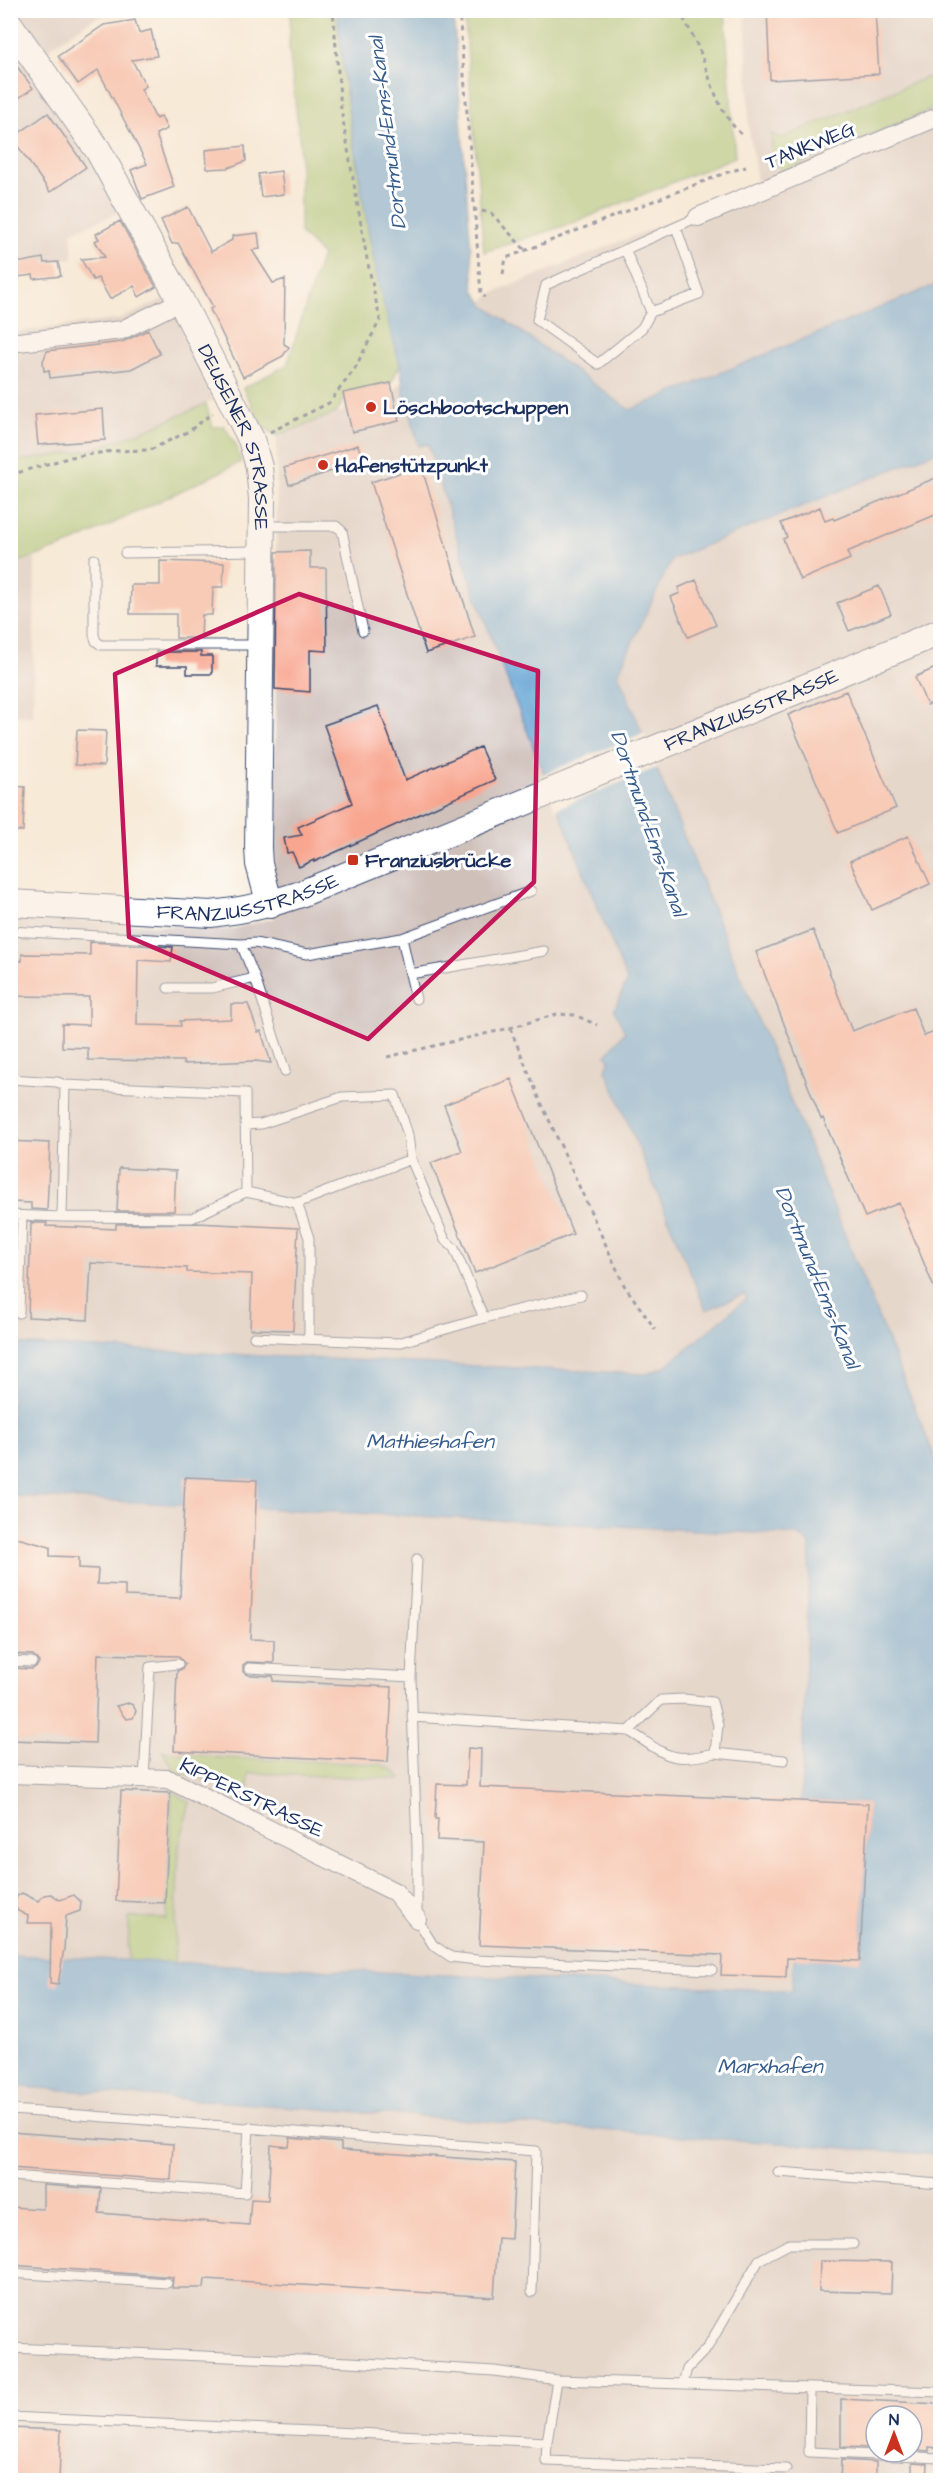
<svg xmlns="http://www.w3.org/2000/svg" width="951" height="2491" viewBox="0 0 951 2491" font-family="'Architects Daughter',sans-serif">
	<rect width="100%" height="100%" fill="#fff"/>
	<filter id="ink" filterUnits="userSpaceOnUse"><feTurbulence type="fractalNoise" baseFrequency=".0167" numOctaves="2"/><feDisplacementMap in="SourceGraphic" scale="12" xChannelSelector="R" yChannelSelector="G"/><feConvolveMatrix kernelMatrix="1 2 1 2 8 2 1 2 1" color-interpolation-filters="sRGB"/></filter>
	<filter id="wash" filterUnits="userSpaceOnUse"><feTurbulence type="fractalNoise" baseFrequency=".008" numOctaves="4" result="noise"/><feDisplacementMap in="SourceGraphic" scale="24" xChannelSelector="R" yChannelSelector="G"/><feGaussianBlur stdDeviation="1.35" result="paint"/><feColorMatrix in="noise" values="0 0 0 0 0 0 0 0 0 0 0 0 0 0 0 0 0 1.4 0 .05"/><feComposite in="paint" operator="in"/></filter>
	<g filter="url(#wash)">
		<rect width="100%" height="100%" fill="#f7ead7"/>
		<!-- industrial -->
		<path fill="#cfc0ba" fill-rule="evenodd" d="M10,11h120l-36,7 -42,28 -18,25 91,139 -54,22 2,26 -62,9z
			M745,11h195v2469h-929l-1,-1563 221,12 43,-11 3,-482 114,-43 100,-99 204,-83 62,-30 -9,-57 1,-18zM876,2416h36v36h-36z
			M170,296l53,100 -80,35 -52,19 -80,12v-129l110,-14z
			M35,558l-2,158 -22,-1v-148z"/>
		<!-- green -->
		<path fill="#9dc16a" stroke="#5c7864" stroke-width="1.5" d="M291,11h46c11,120 32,238 63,354l-9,18 -42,9 -13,21 -59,23 -14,-9 -20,-39 44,-23 35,-110 -22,-22v-88l-11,-97z
			M464,11h261l10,146 -162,66 -89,29z
			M940,72v34l-158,66 -10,-16 -1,-22 11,4z
			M206,404l7,23 11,-1 12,19 5,17 -173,83 -57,20v-103l80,-12 52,-19z
			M162,1751l61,7 157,6 16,8 5,7 -152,-6 -1,16 -72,-17z
			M172,1791l18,11 -11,44 -5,117 -46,-2 1,-44 38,2z"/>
		<!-- water -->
		<path fill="#5ea0d1" stroke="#3c6898" stroke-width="1.5" d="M337,11h116l21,279 10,15 146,105 310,-127v167l-268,109 -54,114 322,797v685l-929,-69 -1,-131 782,36 2,-33 66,2 8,-156 -67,-4 9,-256 -12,-9 -787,-39v-152l636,30 18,-7 82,-69 -3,-4 -38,16 -100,-240 4,-11 -4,-4 19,-23 -11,-22 13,-29 -115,-288 -43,-116 -41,-133 -9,2 -11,-41 -2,1 -6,-41 -20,-74 -12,-61 -24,-150z"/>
		<!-- pier -->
		<path fill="#f7ead7" d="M644,733l14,34 -103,42 -13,-34z"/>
		<g id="blocks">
			<!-- building -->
			<path fill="#f8a68f" d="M767,10h108l4,64 -109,6z
				M135,20l4,13 12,-3 6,26 -25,4 14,26 -5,3 15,30 5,-3 6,13 -11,5 18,53 -32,12 -11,-29 16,-6 -49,-94 -20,14 -20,-28 46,-31z
				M10,57l23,31 -23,16z
				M48,113l38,54 -36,25 -38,-54z
				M245,146l1,15 -18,7 -21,1 -1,-19z
				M281,171l3,23 -23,3 -3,-23z
				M188,207l23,45 21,-12v-4l26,-3 2,16 -8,1 21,33 12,-4 -1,65 5,3 -6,9 -40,21 -33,-68 3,-2 -35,-64 -6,1 -11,-24z
				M120,221l36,66 -17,10 -5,-11 -24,13 -12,-21 -5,2 -12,-21 24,-2 -10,-16 4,-2 -3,-5z
				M43,258l1,5 14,-1 3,14 -27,3 -1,-4 -15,2 -2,-14z
				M148,330l12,24 -29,15 -81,9 -1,-8 -5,1 -1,-10 4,-10 75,-9z
				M391,383l8,38 -47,11 -9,-39z
				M103,409l2,31 -67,5 -3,-30z
				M358,445l5,16 -74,24 -5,-17z
				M421,466l54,171 -49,16 -55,-171z
				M940,476v37l-93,39 3,7 -50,21 -17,-41 4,-2 -6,-14 39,-16 5,14 8,-3 1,2z
				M310,551v17h16l1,83 -17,-1v42l-35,-3 1,-137z
				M160,561l64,2 -1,24h-10l-1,28h-10l-1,23h-25v-24h-46l1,-29h29z
				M696,580l20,45 -28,12 -17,-40 9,-4 -2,-5z
				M879,586l12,28 -42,17 -12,-28z
				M156,652h45v4h11v18h-25v-8h-31z
				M940,666v34l-13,5 -12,-28z
				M846,691l50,117 -58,25 -50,-118z
				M378,706l27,74 75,-33 15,33 -181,82v-2l-15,7 -7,-15 -5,1 -3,-15 18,-3 -4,-8 54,-24 -28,-78z
				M77,730l29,1 -2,35 -29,-1z
				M10,786l15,1 -2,44h-13z
				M908,836l22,48 -58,26 -22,-49z
				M813,930l39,101 61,-23 11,28 16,-6v272l-41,-99 -34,14 -42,-99 -2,1 -65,-167z
				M90,942l83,5 -2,15 -33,-2 -1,65 44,1 -1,-5 51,-2v-15h17l10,28 3,-1 10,32 -15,-2 -73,3v-3l-95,-1v-12l-26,-1v-23l27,1v-28l-79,-1v-35h12v-7l68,1z
				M511,1079l62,155 -98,39 -44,-110 31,-12 -18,-46z
				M10,1141l40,2 -3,67 -16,-1v-6l-21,-1z
				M119,1168l57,3 -2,40h-57z
				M31,1223h16l-1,3 70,3v-5l81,-1 101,5 -5,102 -43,-1 2,-55 -65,-2v-4l-96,-5 -3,57 -60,-3z
				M185,1477l72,3 -7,159 24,1v23l-27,-1 -4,3v7l6,3 24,1v5l119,6 -4,75 -214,-11 3,-80 5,-2 3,-5 -7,-8 -80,-2 -3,89 -85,-3v-72l22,1 5,-3 2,-4 -6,-7 -23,-1v-118l40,11v9l29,1v11l19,1 -1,15 28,1v11l55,2z
				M128,1703l5,2 3,6 -3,7 -7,1 -10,-13z
				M468,1748l13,1 -1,38 388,17 -8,157 -73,-3 -1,19 -65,-2 1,-20 -243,-10 5,-103 -47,-2 1,-21h-3l2,-35 29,1z
				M121,1791l49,2 -5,110 -49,-2z
				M22,1893l16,8 6,-6 7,-1 9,6 14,-5 7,7 -1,9 -14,5 -2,33 -6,36 -8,-1 1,-61h-24l1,-7 -10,-5 -4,-6 3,-9z
				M10,2132l163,12 -2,36 -161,-12z
				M290,2138l51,5v7l174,12 -4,77 -13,-1 -4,59 -289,-18 -1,9h-32l1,-11 -163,-12v-58l33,2v-24l58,4 -2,24 150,12 2,-26 17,1 3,-55 18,2z
				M820,2261l72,1 -1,31 -72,-2z
				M841,2399l99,5v44l-11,-1v4l-17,-1v-34h-36v32l-35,-1z
				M10,2428l51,2 -2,51h-49z
				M841,2460l35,2v19h-36z
				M912,2463l16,1 -1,17h-15z"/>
		</g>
	</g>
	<g filter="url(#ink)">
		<use href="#blocks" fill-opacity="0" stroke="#3c4b70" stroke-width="1.5"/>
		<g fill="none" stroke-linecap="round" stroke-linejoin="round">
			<defs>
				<path id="lane" d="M625,249l26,63 48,-18 -23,-67
					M651,312l-9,16 -44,36 -61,-44 9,-35 152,-68
					M264,526h72l6,5 21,100
					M125,553l134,-2
					M94,559v76l2,6 5,4h157
					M10,931l231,13 14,34 30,93
					M402,938l8,36 134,-23
					M241,944l14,-1 52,11 95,-16 129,-47
					M410,974l6,25
					M168,988h44l43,-10
					M10,1079l47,3 8,3 -3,132 -52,-2
					M245,1125l16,-1 81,-27 53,-2 13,40 3,24 34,81 9,8 30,70 -86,25 -144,-6
					M246,1192l51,11 114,-44
					M297,1203l12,35v101
					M62,1217l130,1 54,-26 -1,-99 -180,-8
					M19,1313l3,-97
					M484,1318l97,-23
					M10,1661l22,1
					M249,1668l162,9 6,-118
					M411,1677l6,171v71l16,26 18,12 26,3 235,10
					M412,1717l217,14 32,-31 23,-1 28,3 6,23 -3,28c-46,11 -48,2 -86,-22
					M715,1753l69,7
					M144,1779l6,-112 28,-3
					M10,2110c176,12 351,28 526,41l-4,141
					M778,2172l162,12
					M10,2176l235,17 4,-66
					M10,2273l157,10
					M10,2348l340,14 144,9 63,9 -10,62 -537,-25
					M557,2380l383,12
					M683,2383l4,-14 20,-21 52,-88 30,-16h64
					M810,2388l-1,64 131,6
					M547,2442l-1,19 240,8"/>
				<path id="street" d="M698,217l242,-101
					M10,343l112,-13 59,-29
					M10,1774l158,5 227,113 22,27"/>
				<g id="secondary">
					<path id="s1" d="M10,25l88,125 83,151 70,138 8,28 3,32 -4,349 1,16 11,41"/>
					<path id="s2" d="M10,903l201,11c30,-3 58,-9 87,-19l642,-263"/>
				</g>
			</defs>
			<!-- lane casing -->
			<use href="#lane" stroke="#3c4b70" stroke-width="11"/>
			<!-- street casing -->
			<use href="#street" stroke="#3c4b70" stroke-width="20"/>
			<!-- secondary casing -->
			<use href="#secondary" stroke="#3c4b70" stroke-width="28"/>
			<!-- path -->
			<path stroke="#3c4b70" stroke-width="3" stroke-dasharray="4.5 4.5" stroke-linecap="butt" d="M459,10l22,284 4,3
				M679,10c7,13 14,26 20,39 11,28 19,64 42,85
				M473,209l18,4 35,38
				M503,274l3,-16 222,-86 18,-5
				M270,432l59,-29 25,-33 26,-50 -13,-61 -26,-150 -8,-99
				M10,475l61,-18 43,-6 36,-1 39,-19 24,-18
				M510,1028l30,72 84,185 31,44
				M387,1057l123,-29 47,-14 18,1 22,10"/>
			<!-- lane -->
			<use href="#lane" stroke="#fff" stroke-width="9"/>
			<!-- street -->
			<use href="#street" stroke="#fff" stroke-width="18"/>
			<!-- secondary -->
			<use href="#secondary" stroke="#fff" stroke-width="26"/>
		</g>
	</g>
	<!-- marked area -->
	<path d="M0 0H951V2491H0ZM299,594l239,77 -4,211 -166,157 -239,-102 -14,-263z" fill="#f7ead7" fill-opacity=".55" fill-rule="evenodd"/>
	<path fill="none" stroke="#c2185b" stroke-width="4.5" stroke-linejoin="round" d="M299,594l239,77 -4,211 -166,157 -239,-102 -14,-263z"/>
	<!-- markers -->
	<g fill="#c8321e" stroke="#fff" stroke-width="2">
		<circle cx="371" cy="407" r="6"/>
		<circle cx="323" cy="465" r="6"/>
		<rect x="347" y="854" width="12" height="12" rx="3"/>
	</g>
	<g text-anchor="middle" stroke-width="6" stroke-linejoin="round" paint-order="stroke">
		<!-- street labels -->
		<g font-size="20" fill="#1b2f5e" stroke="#fff">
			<text transform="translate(810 145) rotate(-22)" y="7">TANKWEG</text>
			<text dy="7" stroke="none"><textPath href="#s1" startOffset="474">DEUSENER STRASSE</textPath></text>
			<text dy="7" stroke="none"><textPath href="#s2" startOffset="780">FRANZIUSSTRASSE</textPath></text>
			<text dy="7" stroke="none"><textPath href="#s2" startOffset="240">FRANZIUSSTRASSE</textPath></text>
			<text transform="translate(252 1797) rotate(26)" y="7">KIPPERSTRASSE</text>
		</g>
		<!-- poi labels -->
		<g font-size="20" font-weight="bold" fill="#1b2f5e" stroke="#fff" text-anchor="start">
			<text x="383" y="414">Löschbootschuppen</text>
			<text x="335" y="472">Hafenstützpunkt</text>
			<text x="365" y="867">Franziusbrücke</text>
		</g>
		<!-- water labels -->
		<g font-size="21" font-style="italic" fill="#365c8c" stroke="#fff">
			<text transform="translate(387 133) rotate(-97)" y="7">Dortmund-Ems-Kanal</text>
			<text transform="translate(649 823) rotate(71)" y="7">Dortmund-Ems-Kanal</text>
			<text transform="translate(818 1277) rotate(68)" y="7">Dortmund-Ems-Kanal</text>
			<text x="430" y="1448">Mathieshafen</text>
			<text x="770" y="2073">Marxhafen</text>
		</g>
	</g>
	<!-- margin -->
	<rect width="951" height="2491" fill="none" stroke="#fff" stroke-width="36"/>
	<!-- north arrow -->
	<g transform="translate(894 2434)"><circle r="28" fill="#ffffff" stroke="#a4acbf" stroke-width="1.5"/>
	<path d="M0-4.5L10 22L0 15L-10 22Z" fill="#c8321e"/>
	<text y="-9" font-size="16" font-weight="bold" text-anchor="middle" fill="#1b2f5e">N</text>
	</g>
</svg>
